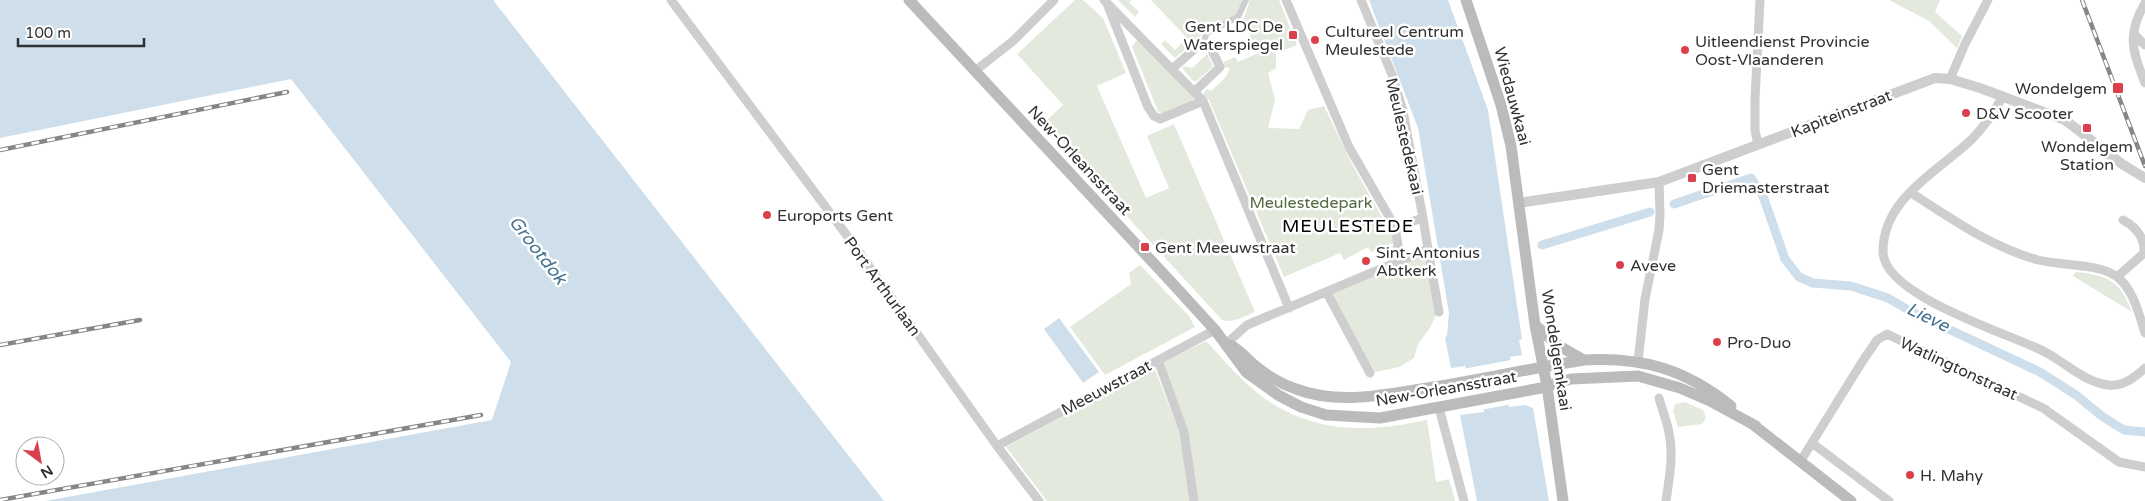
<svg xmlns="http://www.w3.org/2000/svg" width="2145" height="501" viewBox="0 0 2145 501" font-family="'Varela Round',sans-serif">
	<rect width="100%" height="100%" fill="#fff"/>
	<!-- green -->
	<path fill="#e4e9dd" d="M1075,0h8l20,18 23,55 -29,13 49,112 23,-10 -22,-52 27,-12 81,188c-10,4 -23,12 -33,8l-100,-109 2,-7 -80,-81 19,-18 -46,-51z
		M1118,0h13l-2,2 10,10 -4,5z
		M1151,0h92l-6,16 -28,13 -34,29 -14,-14 4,-4 10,10 12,-12z
		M1250,0h29l18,45 -21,8v15l-8,5 7,27 -7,28 31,1 9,-19 16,-4 28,58 44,78 -25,10 -3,-5 -24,13 -4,-7 -56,24 -75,-177 -6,-5 3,-6 5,2 15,-14 4,-9 -6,-1v-5l11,-5 3,5 20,-9 -15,-33z
		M1889,0h51l-5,12 27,24 -5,12 -28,-27z
		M1136,41h5l53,57 -4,6 -27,11 -5,-4 -26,-64z
		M1207,54l6,12 -16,15h-4l-10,-12v-3l9,2z
		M1424,255l3,1 11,55 -8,17 -12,16 -4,14 -15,9 -24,5 -43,-78z
		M1140,265l49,51 6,11 -90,48 -35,-48 61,-43 -2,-11z
		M2076,272c32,3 44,9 56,40l-59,-36z
		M1206,341c17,18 34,39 54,54 52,39 106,38 167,25l9,62 13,-3 6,22h-257l-10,-71 -25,-68z
		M1154,367l27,69 9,65h-143l-41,-54z
		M1685,402l18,8 3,8 -4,6 -24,3 -5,-16 2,-7z"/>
	<!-- water -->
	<path fill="#cedfeb" d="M0,0h493l391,501h-839l447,-81 19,-58 -220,-283 -291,59z
		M1369,0h79l40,110 34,229 -3,1 3,15 -12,2 1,6 -9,2 7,42 16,-2 8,3 16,93h-72l-17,-86 24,-3 -7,-42 -11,1 -1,-5 -14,2 -6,-30 2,-3 2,-22 -31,-185z
		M1059,318l40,54 -16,11 -39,-54z"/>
	<!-- pier -->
	<path fill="#fff" d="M1511,360l1,5 -7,2 6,37 8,-1 -61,11 23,-4 -7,-38 -9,2 -2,-5z"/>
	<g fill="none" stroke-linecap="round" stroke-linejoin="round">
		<!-- canal -->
		<path stroke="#cedfeb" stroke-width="9" d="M1674,204l77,-26 12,18 22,63 14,18 14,6 38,3 37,12 22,13 130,61 36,23 27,22 21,13 21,2
			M1542,245l108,-33"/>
		<!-- pedestrian -->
		<path stroke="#cecece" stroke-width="6" d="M1203,43l4,-10 31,-16 8,-17"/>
		<!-- minor -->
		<path stroke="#cecece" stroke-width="9" d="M671,0l183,245 143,201 42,55
			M1104,0l99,101 86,207
			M1286,0l63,147 46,80 3,18 -6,19
			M1361,0l32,77 10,34 20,107
			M2145,3c-19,32 -12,49 0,80
			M1108,6l40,101 6,9 6,3 43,-18
			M2134,34l11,11
			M1172,69l26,-23 5,-3 7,3 10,21 -26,25
			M975,71l38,-30 41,-41
			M1950,79l15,-35 23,-44
			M2003,96c-9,16 -18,30 -31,43 -33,32 -89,59 -89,112 -1,45 128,83 162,101 21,11 39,30 63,33 15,2 27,-8 37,-17
			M1758,145l-3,-15v-31l5,-99
			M1910,192c40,26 81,55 128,68 24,6 58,3 78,16 17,12 23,38 29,57
			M1428,249l11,63
			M2117,277l27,-24c1,-16 -8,-26 -21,-33
			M1327,293l43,80
			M1226,344l21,-19 181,-76 -5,-31 -28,9
			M1158,360l26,72 10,69
			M1638,362l7,-63 14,-69 1,-15 -1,-33
			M1659,398c3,12 8,23 10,35 5,22 0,46 -3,68
			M1439,408l25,93
			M1812,443l77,58
			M997,446l218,-116
			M1800,462l62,-100 15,-22 10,-6 156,74 76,54 26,5"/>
		<!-- tertiary -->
		<path stroke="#cecece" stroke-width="10" d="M1518,203l141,-21 276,-104 15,1 30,9 85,32 57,44 23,14"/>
		<!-- secondary -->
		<path stroke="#bbb" stroke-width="11" d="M909,0l264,284 42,46 31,42 32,23 23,12 25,8 54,3 161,-30 30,-9 67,-3 42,12 30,13 46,25
			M1466,0l35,105 10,41 24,179 12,61 16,115
			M1535,325l24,21 25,14
			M1230,345c10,5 15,12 23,19 12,10 28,20 43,25 42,16 87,6 131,-1 53,-8 105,-20 157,-28 59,-3 101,9 147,46
			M1751,423l100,78"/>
		<defs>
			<path id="rail" d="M2082,0l63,166
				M0,150l287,-58
				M0,345l140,-25
				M0,500l481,-85"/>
		</defs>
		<!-- rail casing -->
		<use href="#rail" stroke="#868686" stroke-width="4.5"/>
		<!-- rail -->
		<use href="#rail" stroke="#fff" stroke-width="2.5" stroke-dasharray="8" stroke-linecap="butt"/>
	</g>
	<!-- markers -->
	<g fill="#da404c" stroke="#fff" stroke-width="2">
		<rect x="1288" y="30" width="10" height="10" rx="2.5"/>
		<circle cx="1315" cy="40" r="5"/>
		<circle cx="1685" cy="50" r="5"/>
		<rect x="2112" y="82" width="12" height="12" rx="2.5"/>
		<circle cx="1966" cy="113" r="5"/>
		<rect x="2082" y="123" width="10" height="10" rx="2.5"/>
		<rect x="1687" y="173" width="10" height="10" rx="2.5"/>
		<circle cx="767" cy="215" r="5"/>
		<rect x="1140" y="242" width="10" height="10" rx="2.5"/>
		<circle cx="1366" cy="261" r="5"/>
		<circle cx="1620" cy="265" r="5"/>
		<circle cx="1717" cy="342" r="5"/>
		<circle cx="1910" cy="475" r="5"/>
	</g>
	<g text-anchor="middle" stroke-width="5" stroke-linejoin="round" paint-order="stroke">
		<!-- poi labels -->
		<g font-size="16" fill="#313131" stroke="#fff" text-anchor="start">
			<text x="1283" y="32" text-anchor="end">Gent LDC De<tspan x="1283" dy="18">Waterspiegel</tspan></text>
			<text x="1325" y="37">Cultureel Centrum<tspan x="1325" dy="18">Meulestede</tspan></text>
			<text x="1695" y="47">Uitleendienst Provincie<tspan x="1695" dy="18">Oost-Vlaanderen</tspan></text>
			<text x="2107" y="94" text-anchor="end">Wondelgem</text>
			<text x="1976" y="119">D&amp;V Scooter</text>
			<text x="2087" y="152" text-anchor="middle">Wondelgem<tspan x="2087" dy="18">Station</tspan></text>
			<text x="1702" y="175">Gent<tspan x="1702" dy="18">Driemasterstraat</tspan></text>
			<text x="777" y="221">Euroports Gent</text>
			<text x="1155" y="253">Gent Meeuwstraat</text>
			<text x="1376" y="258">Sint-Antonius<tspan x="1376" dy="18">Abtkerk</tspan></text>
			<text x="1630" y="271">Aveve</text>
			<text x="1727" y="348">Pro-Duo</text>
			<text x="1920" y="481">H. Mahy</text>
		</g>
		<!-- street labels -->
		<g font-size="16" fill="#313131" stroke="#fff">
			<text transform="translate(1513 96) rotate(75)" y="6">Wiedauwkaai</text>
			<text transform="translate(1841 113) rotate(-21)" y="6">Kapiteinstraat</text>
			<text transform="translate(1405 136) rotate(77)" y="6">Meulestedekaai</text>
			<text transform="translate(1080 160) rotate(47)" y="6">New-Orleansstraat</text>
			<text transform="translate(883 286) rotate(54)" y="6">Port Arthurlaan</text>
			<text transform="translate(1557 350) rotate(81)" y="6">Wondelgemkaai</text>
			<text transform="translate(1959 368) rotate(25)" y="6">Watlingtonstraat</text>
			<text transform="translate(1106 387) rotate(-28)" y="6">Meeuwstraat</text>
			<text transform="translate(1446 388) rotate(-10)" y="6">New-Orleansstraat</text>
		</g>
		<!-- park labels -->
		<g font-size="16" fill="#546a40" stroke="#fff">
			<text x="1311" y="208">Meulestedepark</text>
		</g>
		<!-- neighbourhood labels -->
		<g font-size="18" letter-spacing="1" fill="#000" stroke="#fff">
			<text x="1348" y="232">MEULESTEDE</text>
		</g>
		<!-- water labels -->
		<g font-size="18" font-style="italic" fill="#43718e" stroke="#fff">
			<text transform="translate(538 250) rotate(52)" y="6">Grootdok</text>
			<text transform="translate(1928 317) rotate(26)" y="6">Lieve</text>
		</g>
	</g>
	<!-- north arrow -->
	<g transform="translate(40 461) rotate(148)"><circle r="24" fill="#ffffff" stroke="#adadad"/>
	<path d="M0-4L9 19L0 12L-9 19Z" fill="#da404c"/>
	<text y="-8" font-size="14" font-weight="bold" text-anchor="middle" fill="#313131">N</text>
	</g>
	<!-- scale -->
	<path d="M18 38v8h126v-8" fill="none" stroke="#313131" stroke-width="2.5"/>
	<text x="25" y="38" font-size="15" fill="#313131" stroke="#ffffff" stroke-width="4" paint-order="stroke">100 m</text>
</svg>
